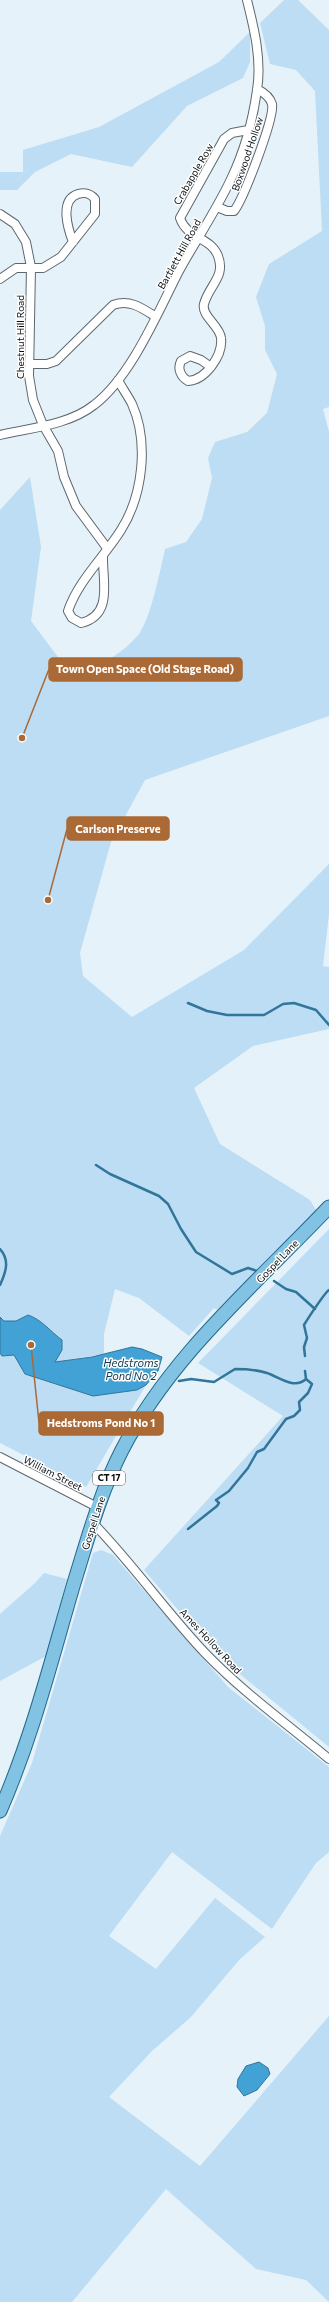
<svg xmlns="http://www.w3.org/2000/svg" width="329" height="2302" viewBox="0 0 329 2302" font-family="Commissioner,sans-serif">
	<rect width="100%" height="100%" fill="#e6f2f9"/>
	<!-- green -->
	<path fill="#bcddf3" d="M284,0h14l31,30v377l-6,2 6,23v284l-184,64 -34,62 -31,111 3,23 49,41 112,-67 85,-86v50l-6,52 6,1v62l-76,17 -59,42 26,56 90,56 6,10 -99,100 -3,-2 -25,28 -50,-38 -24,-9 -11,45v20l-50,8 8,-12v-10c-11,-8 -21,-21 -34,-25l-12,6h-12l-4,-4v-807l30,-33 11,70 -10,74 42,56c24,-10 49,-22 66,-43 12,-17 21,-63 26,-85l21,-7 16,-23 10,-41 -4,-20 7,-16 32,-10 20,-19 10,-39 -12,-24v-24l-9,-29 13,-33 53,-33 -7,-140 -19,-21 -26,-6 -10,-41z
		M250,32v30l-7,16 -56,28 -55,61 -61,-13 -36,18 -18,18h-17v-18h23v-22l76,-23 120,-65z
		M329,1229v518l-94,-77 -50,-52 -41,-48 139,-154 -85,-53z
		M0,1353l2,3 12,-1 11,19 68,22 44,-6 9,-5 -60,102 -86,-44z
		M101,1550l12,5 115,132 101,80v85l-13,11 -44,66 -100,-77 -63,84 47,33 59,-71 50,39 -25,22 -49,58 -39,34 -43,46 91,69 129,-150v286l-23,-22 -50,-11 -90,-80 -94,113h-72v-466l32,-73 61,-210z
		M44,1573l23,6 -19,76 -48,26v-67l35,-31z"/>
	<!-- water -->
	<path fill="#42a1d5" stroke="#31759a" d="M28,1315c13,4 23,17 34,25v10l-7,12 37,-5 40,-10 10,2 20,8 -4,14 -12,14 -9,5 -44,6 -68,-22 -11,-19 -12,1 -2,-3v-36l4,4h12z
		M259,2062l9,6 2,6 -13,16 -13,6 -7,-9 1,-8 8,-13z"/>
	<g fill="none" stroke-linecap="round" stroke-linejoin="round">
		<!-- stream -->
		<path stroke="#31759a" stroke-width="2.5" d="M188,1003l19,8 20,4h37l19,-11 11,-1 22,7 13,15
			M96,1165l14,9 49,22 9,8 13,25 15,23 36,22 16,-6 9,3
			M0,1249c10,11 6,23 0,36
			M274,1281l12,8 10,3 19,17
			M305,1356l-1,-9 3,-9 -3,-13c3,-5 21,-33 25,-35
			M179,1381l12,-2 23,3 21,-13c10,0 23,1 32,4 12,4 27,17 39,6
			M188,1529l29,-23 2,-3 -3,-3 13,-9 19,-23 9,-16 7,-3 22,-30 8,-3 6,-6 -1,-8 9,-9 4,-9 -6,-5 -1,-8"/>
		<defs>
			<path id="street" d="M217,207l10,4h7c9,-11 41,-94 38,-107 -2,-7 -9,-12 -15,-15
				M0,214l15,10 11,18 5,25 -2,109 4,24 10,25 15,26 6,26 12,29 31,42
				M0,279l16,-11h27l18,-11 34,-43v-15c-5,-6 -10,-7 -17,-5 -19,6 -10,35 -5,48
				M29,364h18l9,-3 57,-56c17,-6 29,3 43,12
				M211,367l-10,-7 -11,-4 -9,5c-4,8 0,16 7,20 18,-1 35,-26 33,-43 -1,-12 -20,-22 -17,-34 5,-19 22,-27 14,-48 -7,-19 -31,-17 -38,-38l44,-79 8,-6 16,-3
				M0,435c30,-7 69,-10 94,-30 37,-28 64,-93 85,-134 17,-31 37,-60 52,-92 13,-27 22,-60 26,-89 5,-30 -3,-62 -10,-90
				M103,555c-1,25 11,60 -22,68l-9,-5 -4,-7c10,-30 36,-54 53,-81 22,-35 28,-88 11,-126 -4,-8 -10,-16 -14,-24
				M0,1457l97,50
				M92,1522c41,42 74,90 114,132 38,39 81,70 123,105"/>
			<path id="primary" d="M0,1811c33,-76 51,-150 74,-228 14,-45 26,-90 48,-133 49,-95 134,-166 207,-243"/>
		</defs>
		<!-- street casing -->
		<use href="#street" stroke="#5e686e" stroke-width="10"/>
		<!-- primary casing -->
		<use href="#primary" stroke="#22688c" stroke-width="15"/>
		<!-- street -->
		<use href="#street" stroke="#fff" stroke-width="8"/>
		<!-- primary -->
		<use href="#primary" stroke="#82c2e3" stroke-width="13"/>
	</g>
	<g text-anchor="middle" stroke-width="3" stroke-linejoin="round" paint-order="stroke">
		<!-- shield labels -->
		<rect fill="#fff" stroke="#535657" stroke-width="1" x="93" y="1471" width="32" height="14" rx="3"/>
		<g font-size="9" font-weight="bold" fill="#090d0f">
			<text x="109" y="1481">CT 17</text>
		</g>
		<!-- street labels -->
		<g font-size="10" fill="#090d0f" stroke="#fff">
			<text transform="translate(247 154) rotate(-71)" y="4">Boxwood Hollow</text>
			<text transform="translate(193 174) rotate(-60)" y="4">Crabapple Row</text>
			<text transform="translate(179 254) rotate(-61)" y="4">Bartlett Hill Road</text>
			<text transform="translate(20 337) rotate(-90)" y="4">Chestnut Hill Road</text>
			<text transform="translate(277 1261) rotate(-46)" y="4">Gospel Lane</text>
			<text transform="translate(53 1473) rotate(27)" y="4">William Street</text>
			<text transform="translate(93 1523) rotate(-72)" y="4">Gospel Lane</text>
			<text transform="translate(211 1641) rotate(47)" y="4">Ames Hollow Road</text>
		</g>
		<!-- water labels -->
		<g font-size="11" font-style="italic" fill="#0d364c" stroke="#fff">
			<text x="131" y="1367">Hedstroms<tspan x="131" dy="13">Pond No 2</tspan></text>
		</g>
	</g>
	<!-- callouts -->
	<path fill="none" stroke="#ab6935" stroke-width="1.5" d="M22 738L49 669M48 900L67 829M31 1345L39 1423"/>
	<g fill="#ab6935" stroke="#fff" stroke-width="1.5">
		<circle cx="22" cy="738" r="4"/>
		<circle cx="48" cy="900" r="4"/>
		<circle cx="31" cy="1345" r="4"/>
	</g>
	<g fill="#ab6935" stroke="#ab6935" stroke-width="1.5">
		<rect x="49" y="658" width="193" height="23" rx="4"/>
		<rect x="67" y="817" width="102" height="23" rx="4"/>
		<rect x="39" y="1412" width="124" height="23" rx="4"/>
	</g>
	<g font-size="11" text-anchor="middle" font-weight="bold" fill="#fff">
		<text x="145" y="673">Town Open Space (Old Stage Road)</text>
		<text x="118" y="833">Carlson Preserve</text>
		<text x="101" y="1427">Hedstroms Pond No 1</text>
	</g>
</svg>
